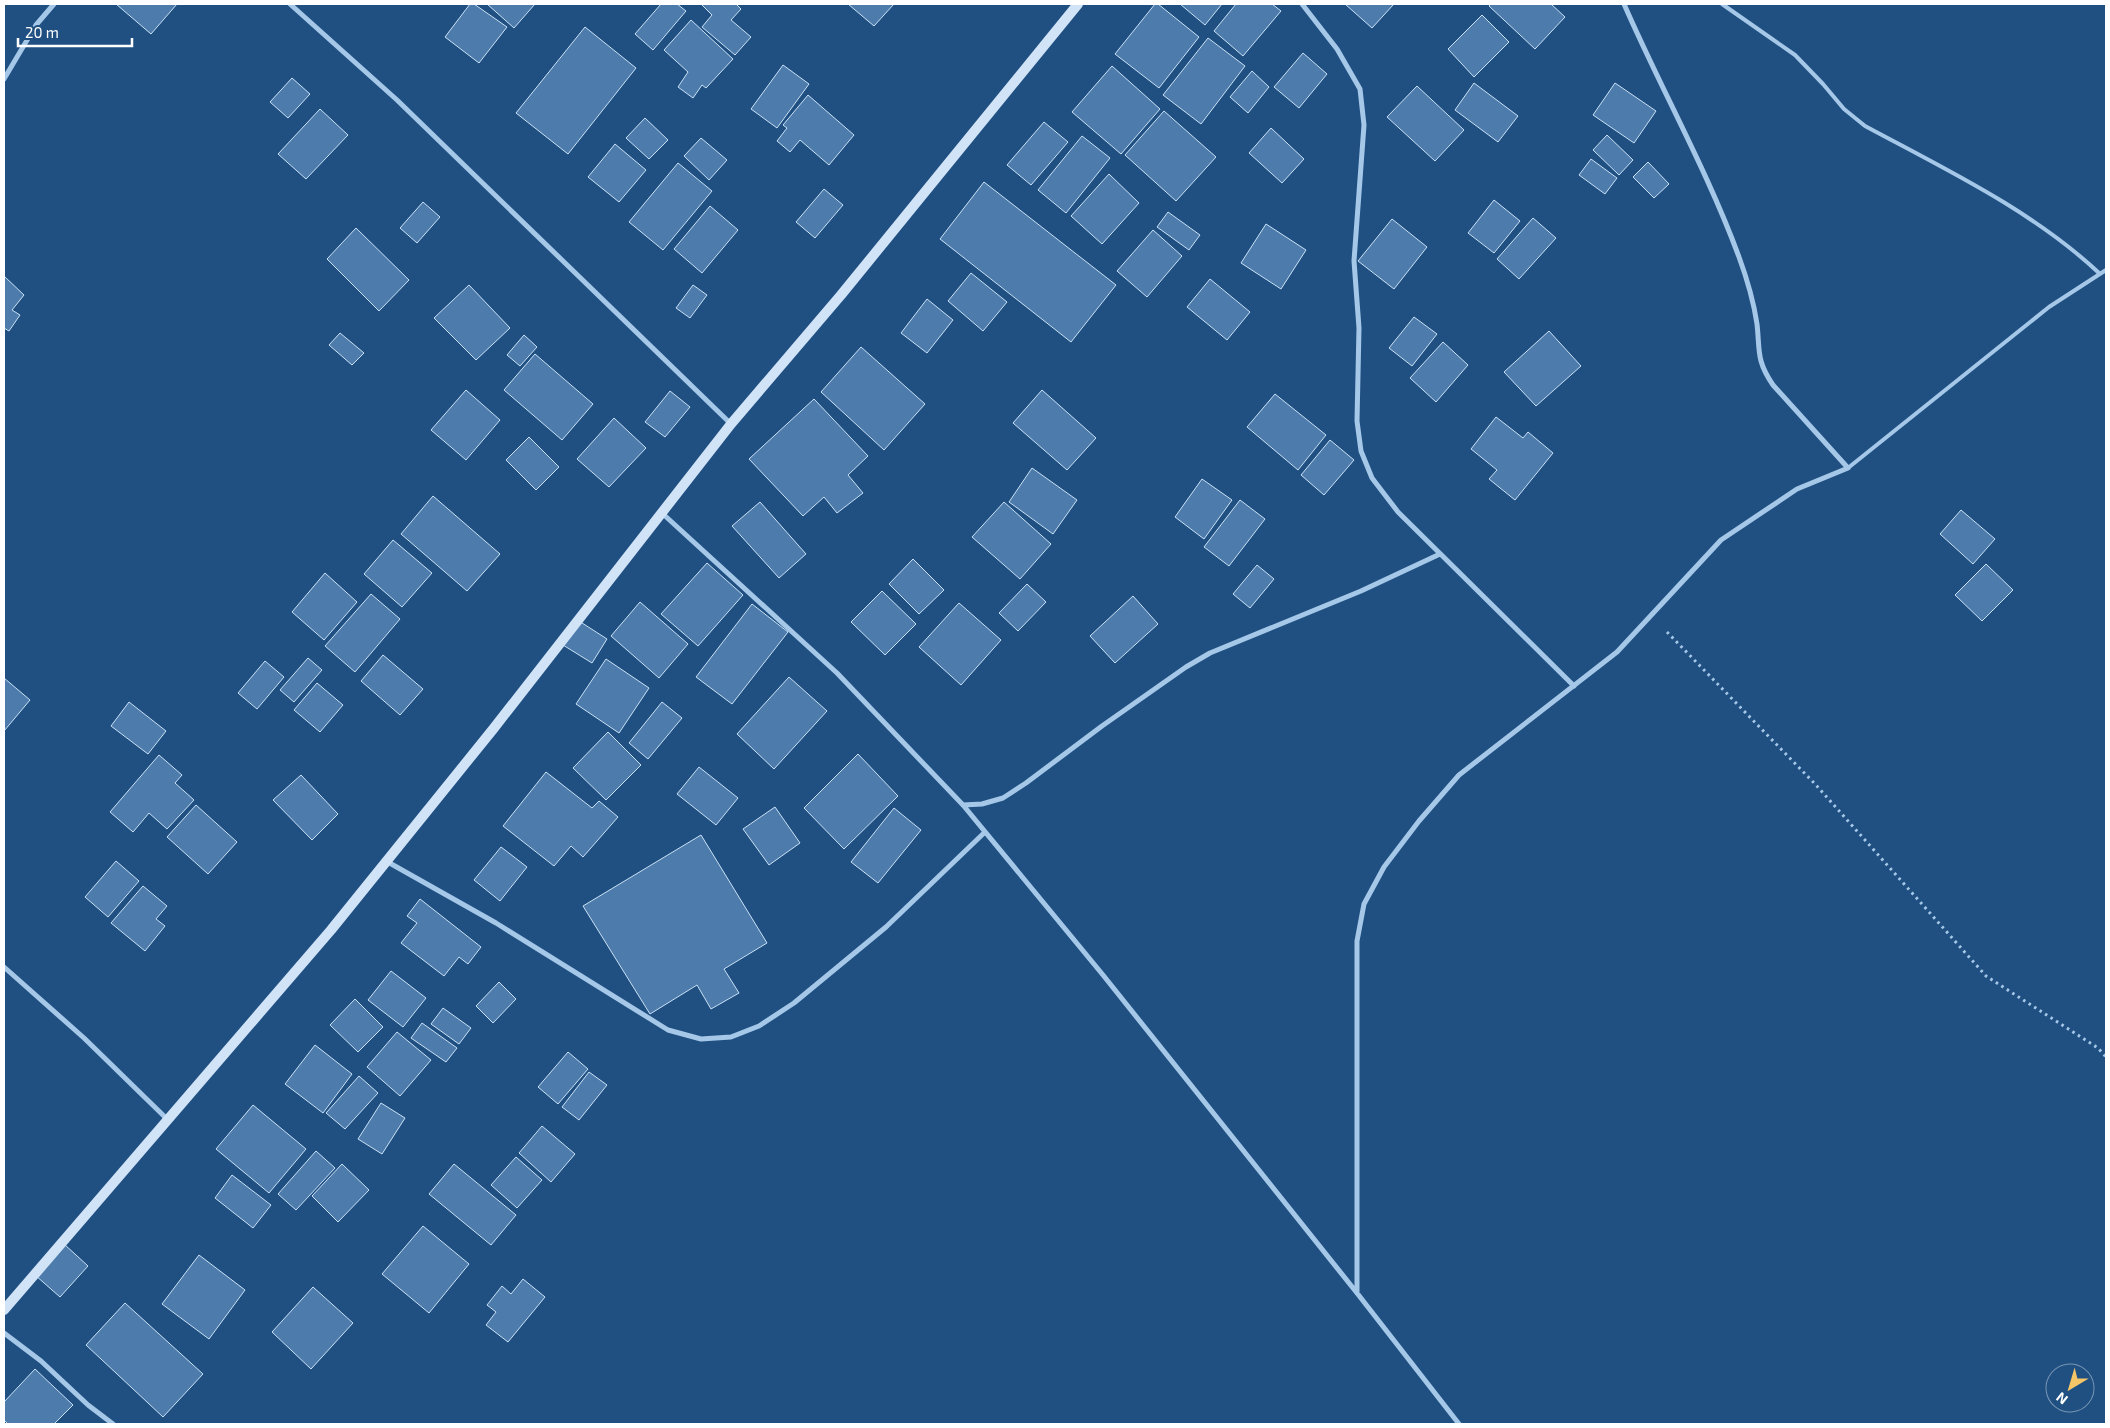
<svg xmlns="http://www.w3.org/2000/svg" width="2110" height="1428" viewBox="0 0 2110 1428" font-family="'Exo 2',sans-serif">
	<rect width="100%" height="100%" fill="#205082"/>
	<!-- building -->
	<path fill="#4d7cac" stroke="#cae1f6" d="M116,4h61l-26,30z
		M470,4h4l33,23 -28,36 -34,-26z
		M487,4h48l-21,24z
		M661,4h16l9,7 -33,39 -18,-16z
		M701,4h35l5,5 -10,11 20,17 -16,18 -33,-28 10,-12z
		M848,4h46l-20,22z
		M1155,4h3l41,33 -40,51 -44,-34z
		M1180,4h42l-17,21z
		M1236,4h36l9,7 -38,45 -29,-25z
		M1345,4h49l-22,24z
		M1491,4h60l14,13 -30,32 -46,-43z
		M1482,15l27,27 -35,35 -26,-28z
		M691,20l42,39 -27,29 -4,-3 -9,13 -15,-11 10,-15 -24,-22z
		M585,27l51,41 -68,86 -52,-41z
		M1208,38l37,28 -44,58 -38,-29z
		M1303,53l24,21 -28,34 -25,-21z
		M783,65l26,19 -32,44 -26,-19z
		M1112,66l48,43 -39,45 -49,-42z
		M1252,71l17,16 -21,26 -18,-16z
		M292,78l18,16 -22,24 -18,-16z
		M1474,83l44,33 -20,26 -43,-32z
		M1615,83l41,28 -22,32 -41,-28z
		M1417,86l47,44 -29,31 -48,-44z
		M808,95l46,40 -25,30 -29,-25 -10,12 -13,-11 10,-13 -4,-3z
		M320,109l28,26 -42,44 -28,-25z
		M1164,111l52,46 -40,44 -51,-46z
		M645,118l23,22 -19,19 -23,-21z
		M1044,122l24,20 -37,43 -24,-20z
		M1271,128l33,31 -22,24 -33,-30z
		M1607,135l26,25 -14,15 -26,-25z
		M1082,136l28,22 -44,55 -28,-23z
		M701,138l26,22 -18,20 -25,-24z
		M615,144l31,26 -27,32 -31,-25z
		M1591,159l26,19 -12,16 -26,-19z
		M1648,162l21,22 -15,14 -21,-21z
		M678,163l34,28 -49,59 -34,-28z
		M1109,174l30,29 -37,41 -31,-28z
		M984,182l132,103 -45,57 -131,-103z
		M824,189l19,16 -28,33 -19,-16z
		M1494,200l26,21 -26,32 -26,-20z
		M423,202l17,15 -23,26 -17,-15z
		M710,206l28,24 -36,43 -28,-24z
		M1168,212l32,23 -11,15 -32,-23z
		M1533,218l23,20 -37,41 -22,-20z
		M1392,219l35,28 -33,42 -36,-28z
		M1266,224l40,26 -25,39 -40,-26z
		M356,228l53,52 -30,31 -52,-52z
		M1153,230l29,26 -35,41 -30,-26z
		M971,273l36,29 -24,29 -35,-30z
		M4,276l20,19 -12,15 8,5 -11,16 -5,-3z
		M1210,279l40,33 -23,28 -40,-33z
		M469,285l41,43 -34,32 -42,-42z
		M693,285l14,10 -17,23 -14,-10z
		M927,299l26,21 -26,33 -26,-20z
		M1414,317l23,17 -25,32 -23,-18z
		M1549,331l32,35 -45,40 -32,-34z
		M340,333l24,20 -12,12 -23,-20z
		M524,335l13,12 -17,19 -13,-11z
		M1443,342l25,23 -32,37 -26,-24z
		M861,347l64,57 -41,46 -63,-58z
		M535,354l58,50 -31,36 -58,-50z
		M466,390l34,30 -34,40 -35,-30z
		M1042,390l54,48 -29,32 -54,-47z
		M670,391l20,16 -25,30 -20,-15z
		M1275,394l51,41 -28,35 -51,-43z
		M814,399l54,57 -20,19 15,18 -26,20 -13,-16 -21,19 -54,-57z
		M1496,417l27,21 5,-6 25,21 -38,47 -26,-21 8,-9 -26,-21z
		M614,418l32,30 -37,39 -32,-28z
		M529,437l30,30 -23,23 -30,-30z
		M1330,440l24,20 -30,35 -23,-20z
		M1032,468l45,32 -24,34 -44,-32z
		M1202,479l30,21 -28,39 -29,-22z
		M433,496l67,58 -33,37 -66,-57z
		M1240,500l25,19 -36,47 -25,-19z
		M760,502l46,52 -27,24 -47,-52z
		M1004,502l47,42 -31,35 -48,-42z
		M1961,510l34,29 -22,25 -33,-30z
		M393,540l39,33 -30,34 -38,-33z
		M913,559l31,31 -25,24 -30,-30z
		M707,563l36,32 -45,51 -37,-32z
		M1986,564l27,26 -31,31 -27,-26z
		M1257,565l17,14 -24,29 -17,-14z
		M325,573l32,29 -33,38 -32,-28z
		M1027,584l19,18 -28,29 -19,-18z
		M882,591l34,33 -31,31 -34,-33z
		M371,594l29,25 -45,53 -30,-26z
		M1133,596l25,28 -43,39 -25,-27z
		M640,602l48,42 -29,34 -48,-42z
		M959,603l42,37 -40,45 -42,-38z
		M752,604l36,28 -56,72 -36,-27z
		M579,621l28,18 -15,24 -29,-18z
		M383,655l40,34 -23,26 -39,-34z
		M308,658l14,12 -28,32 -14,-12z
		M606,659l43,29 -30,45 -43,-29z
		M265,661l19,16 -27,32 -19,-16z
		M789,677l38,34 -53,58 -37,-35z
		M4,678l26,22 -26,31z
		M317,683l26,22 -23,27 -26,-22z
		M129,702l37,29 -18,23 -37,-28z
		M662,702l20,16 -34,41 -19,-16z
		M608,732l33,33 -35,35 -33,-32z
		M858,754l40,42 -54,53 -40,-41z
		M159,755l23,20 -7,8 19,17 -27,29 -18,-16 -16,19 -23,-20z
		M699,767l39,31 -22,27 -39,-31z
		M546,772l46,36 7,-7 19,16 -35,40 -12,-11 -17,20 -51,-40z
		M301,775l37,39 -26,26 -39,-40z
		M196,805l41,37 -29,32 -41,-37z
		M775,807l25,36 -31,22 -26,-36z
		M894,808l27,22 -43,53 -27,-21z
		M701,835l66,108 -43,26 15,24 -28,16 -14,-24 -47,29 -67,-108z
		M501,847l26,20 -27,34 -26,-21z
		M116,861l23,20 -31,36 -23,-20z
		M143,886l24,20 -11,13 9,7 -20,25 -34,-28z
		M420,899l61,48 -13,17 -9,-7 -15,19 -43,-33 16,-20 -10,-7z
		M391,971l35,27 -23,29 -35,-27z
		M499,982l17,17 -23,24 -17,-17z
		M355,999l28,28 -25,25 -28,-27z
		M443,1008l28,20 -12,16 -28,-20z
		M422,1023l35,25 -11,14 -35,-24z
		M397,1032l34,28 -31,36 -33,-29z
		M315,1045l37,29 -29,39 -38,-29z
		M568,1052l20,17 -30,35 -20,-17z
		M589,1072l18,13 -28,35 -17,-13z
		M359,1076l19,17 -33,36 -19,-16z
		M381,1103l24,15 -23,36 -24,-15z
		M253,1105l53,44 -37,44 -53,-44z
		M542,1126l33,28 -24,28 -32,-29z
		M316,1151l19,17 -39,42 -18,-16z
		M516,1157l26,23 -25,28 -26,-23z
		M342,1164l27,26 -31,32 -26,-26z
		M454,1164l62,51 -25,30 -62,-51z
		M232,1175l39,30 -18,23 -38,-30z
		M423,1226l46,38 -40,49 -47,-39z
		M64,1244l24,22 -28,31 -25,-22z
		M199,1255l46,35 -36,49 -47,-35z
		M523,1279l22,18 -37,45 -22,-17 10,-13 -9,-7 15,-19 9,8z
		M313,1287l40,36 -42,46 -39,-37z
		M125,1303l78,71 -40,43 -77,-72z
		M35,1369l38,36 -19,19h-46l-4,-4v-18z"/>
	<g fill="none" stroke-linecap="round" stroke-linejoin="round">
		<!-- path -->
		<path stroke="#a6c8e8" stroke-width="3" stroke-dasharray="2.5 4" stroke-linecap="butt" d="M1667,632l149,153 170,191 112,72 8,9"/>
		<!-- lane -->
		<path stroke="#a6c8e8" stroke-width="4" d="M1722,4l73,51 28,29 21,25 21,17c80,43 168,85 234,147
			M1848,468l201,-161 57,-37"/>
		<!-- street -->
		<path stroke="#a6c8e8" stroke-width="5" d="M290,4l107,96 334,324
			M1302,4l35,45 23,40 4,36 -10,136 5,67 -2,93 4,30 11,27 26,34 176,174
			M4,79l32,-54 18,-21
			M663,514l174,159 126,132 140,170 254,318 102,131
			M963,805l19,-1 21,-6 23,-15 76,-57 84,-59 24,-14 151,-62 79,-37
			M386,861l110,62 172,107 33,9 30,-2 28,-11 35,-23 92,-76 99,-95
			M4,967l80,71 83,81
			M1357,1293v-352l7,-37 20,-37 35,-46 40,-46 158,-123 104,-112 76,-51 51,-21 -75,-83c-17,-25 -13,-34 -16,-61 -3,-20 -11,-48 -18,-67 -32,-87 -78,-168 -115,-253
			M4,1333l37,28 47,44 25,19"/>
		<!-- secondary -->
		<path stroke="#d1e3f7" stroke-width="10" d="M4,1310l327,-380 163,-202 237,-304 110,-129 237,-291"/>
	</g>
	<!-- border -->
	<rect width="2110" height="1428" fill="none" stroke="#ffffff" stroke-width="10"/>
	<!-- north arrow -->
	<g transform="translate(2070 1388) rotate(218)"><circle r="24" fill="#205082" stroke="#7996b4"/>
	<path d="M0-4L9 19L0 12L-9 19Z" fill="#f6c567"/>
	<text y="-8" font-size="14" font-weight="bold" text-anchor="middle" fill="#ffffff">N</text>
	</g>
	<!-- scale -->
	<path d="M18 38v8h114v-8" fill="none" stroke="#ffffff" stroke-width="2.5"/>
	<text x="25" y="38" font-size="15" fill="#ffffff" stroke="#205082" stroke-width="4" paint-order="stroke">20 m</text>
</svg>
